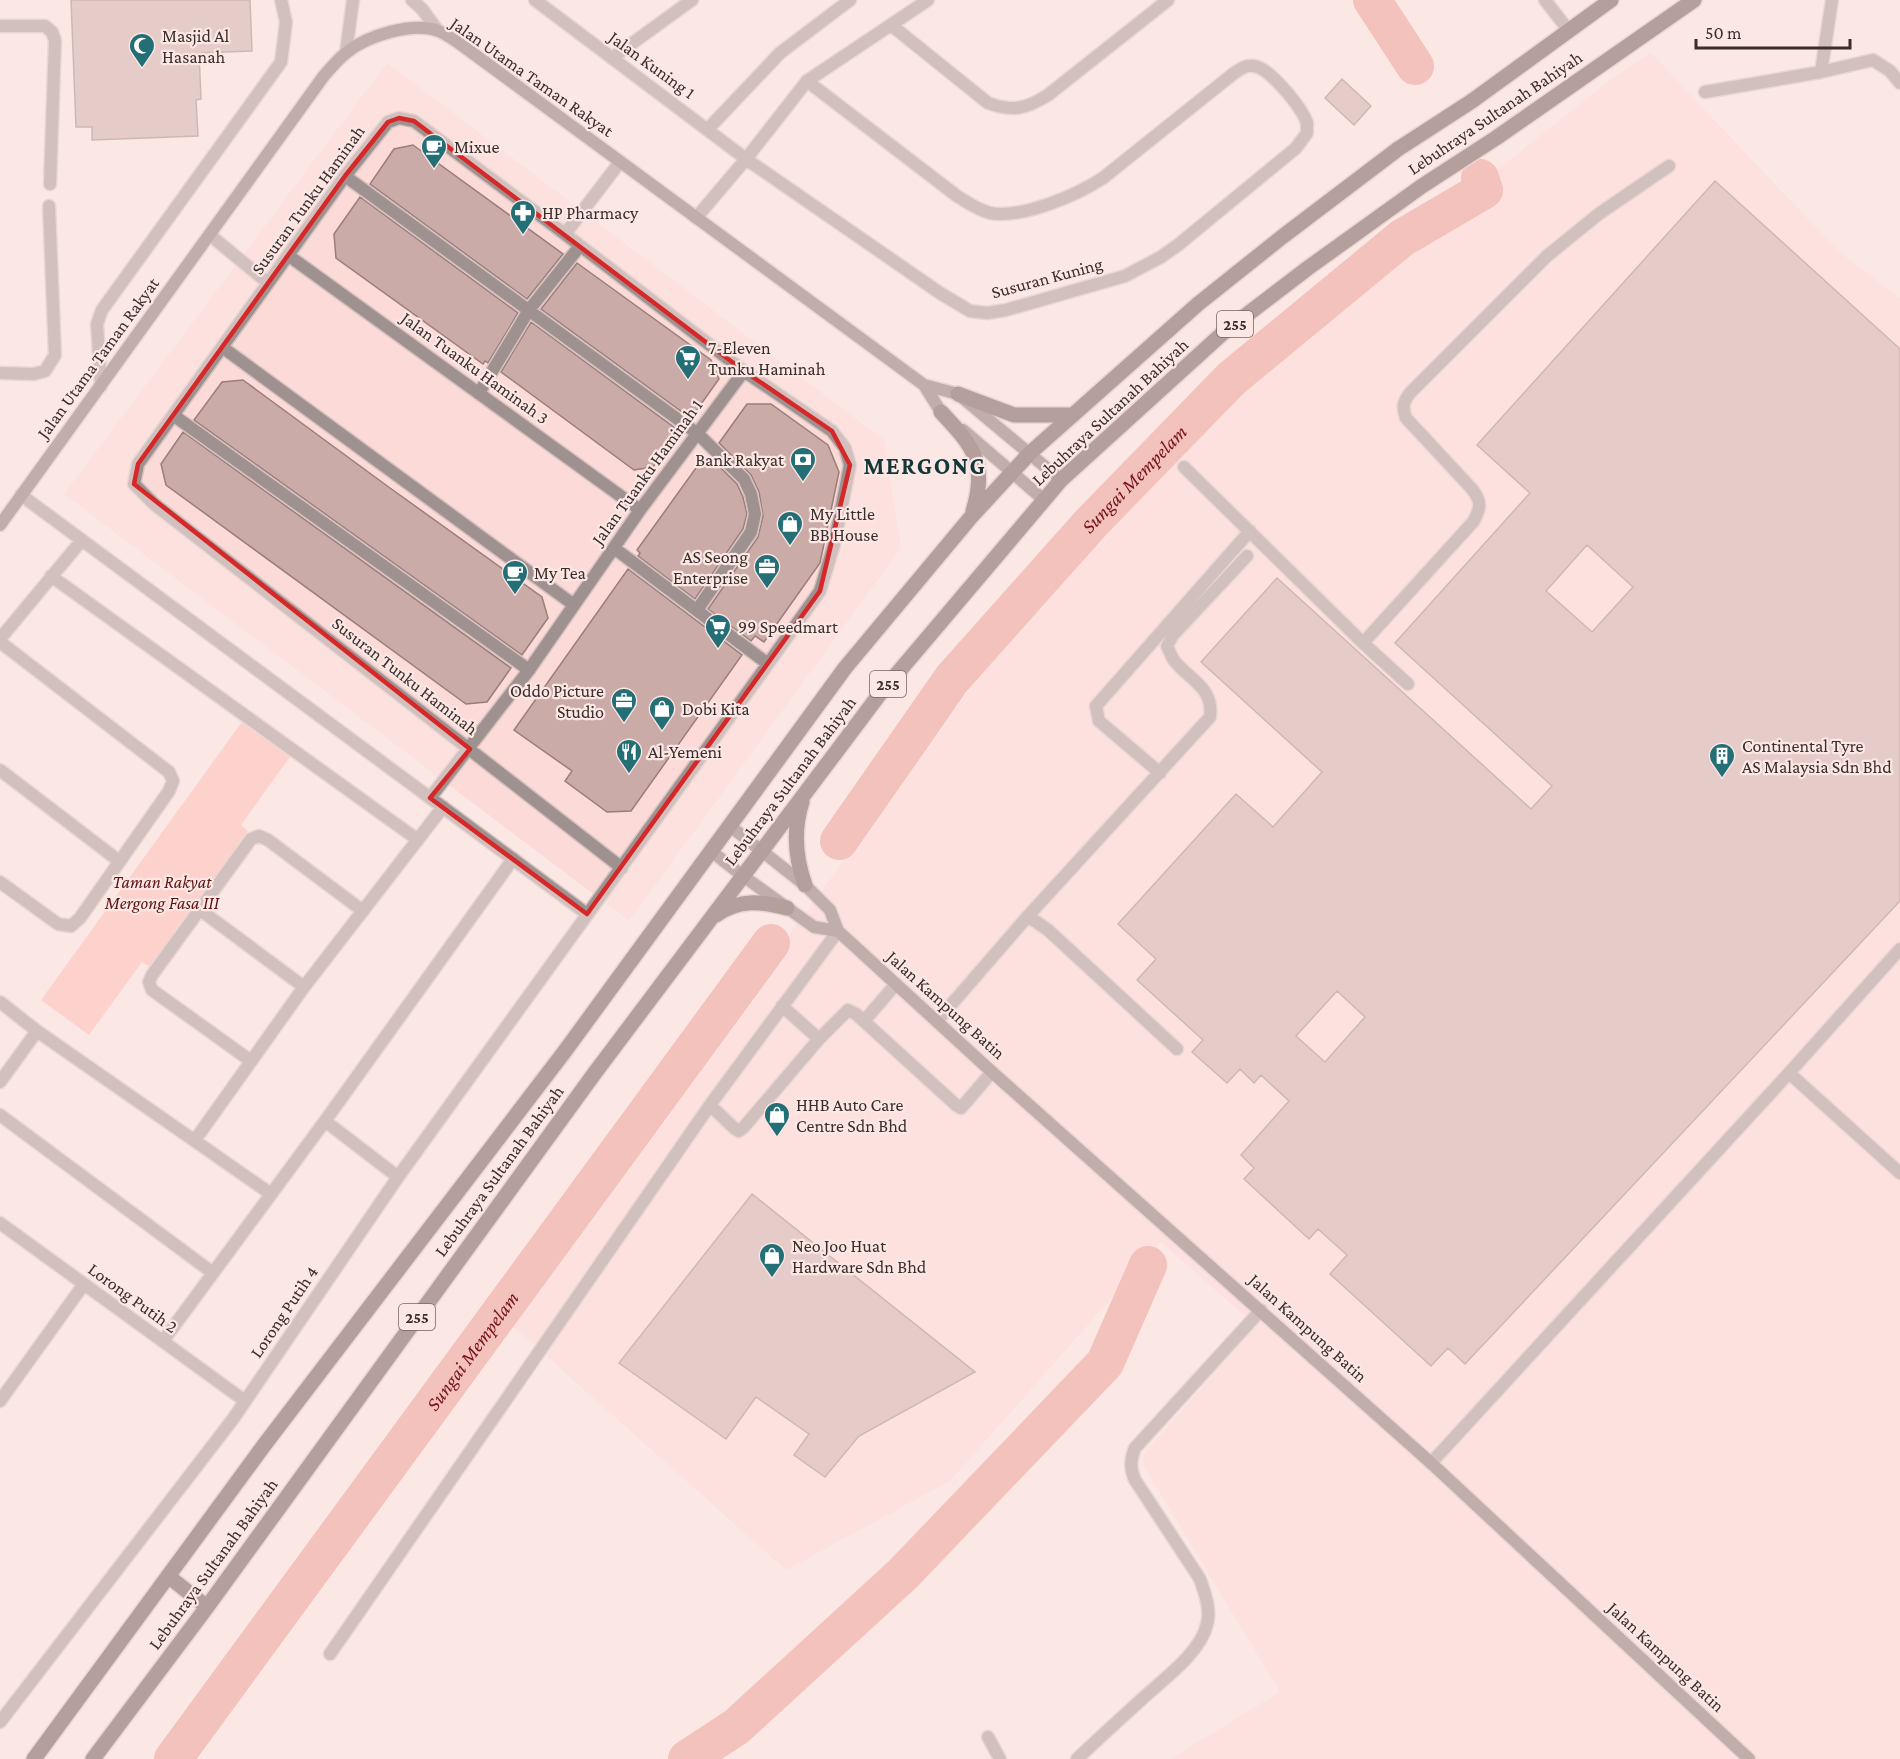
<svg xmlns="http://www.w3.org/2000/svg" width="1900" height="1759" viewBox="0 0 1900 1759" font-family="'Crimson Pro',serif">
	<rect width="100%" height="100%" fill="#fbe7e4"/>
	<!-- built -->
	<path fill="#fcdad7" d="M1651,53l188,199 61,46v1461h-730l110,-67 -136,-226 -1,-11 113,-129 -95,-84 -211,239 -164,89 -280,-250 472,-642 185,-210 106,-101 192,-154 40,-46 110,-88z
		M387,63l497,377 17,108 -272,373 -565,-427z"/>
	<!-- green -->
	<path fill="#feb9b2" d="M244,719l48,35 -51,71 7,6 -98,136 -8,-5 -53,73 -48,-35z"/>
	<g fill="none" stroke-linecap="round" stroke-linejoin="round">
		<!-- river -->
		<g stroke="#e9958d" stroke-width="38">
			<path d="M1372,0l43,66"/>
			<path id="s1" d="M839,841l113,-162 139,-156 140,-144 171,-141 82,-48 -4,-12"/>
			<path id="s2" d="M173,1759l598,-816"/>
			<path d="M687,1759l49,-32 167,-153 202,-211 43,-98"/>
		</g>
	</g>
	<!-- building -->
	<path fill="#cbaba7" stroke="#9b7d7a" stroke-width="1.5" fill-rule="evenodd" d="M71,0h179l2,51 -53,2 2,46 -5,1 2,36 -106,4v-13h-16z
		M1342,79l29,27 -17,19 -29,-27z
		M413,145l150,109 -36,45 -157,-115 24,-35z
		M1715,181l185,168v552l-435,463 -17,-16 -17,18 -101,-92 17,-19 -29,-26 -9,10 -65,-60 10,-11 -13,-13 48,-54 -28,-26 -7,8 -14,-14 -13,14 -35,-31 11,-12 -66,-60 19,-21 -38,-35 118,-130 37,33 49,-55 -121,-110 76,-84 254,231 21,-23 -157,-143 135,-150 -53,-48zM1587,545l46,42 -41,45 -46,-41zM1337,991l28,26 -40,45 -29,-26z
		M360,197l158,116 -30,50 -3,-2 -2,3 -147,-106 -2,-24z
		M577,263l134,97 8,19 -25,35 -2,-1 -3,4 -148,-108z
		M531,322l148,109 -26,36 -19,3 -133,-98z
		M243,380l147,108 152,109 6,21 -26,37 -328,-235 28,-38z
		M747,404h24l57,41 11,27 -19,91 -56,79 -9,-6 -4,5 -43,-32 50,-72 5,-21 -4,-24 -8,-17 -32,-32z
		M183,432l328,236 -24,34 -21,2 -300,-219 -5,-21z
		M710,457l27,27 6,13 4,17 -4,15 -48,70 -57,-43 2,-3 -3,-3 64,-89 4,3z
		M628,569l114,86 -111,156 -24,1 -42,-31 7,-10 -58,-41z
		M752,1194l223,178 -116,64 -34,41 -31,-22 15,-21 -53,-37 -30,42 -107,-76z"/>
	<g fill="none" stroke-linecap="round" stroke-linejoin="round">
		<defs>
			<path id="lane" d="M612,58l80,-58
				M1821,72l11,-72
				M807,81l150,115c11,7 21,14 33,17 32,6 87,-18 113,-35l130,-104c7,-5 12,-9 21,-8 16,2 48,42 53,57
				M1705,92l116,-20 52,-12 17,11 10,12
				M345,176l353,258 46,45 7,15 4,20 -4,18 -54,78
				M101,386l-4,-62 5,-14 179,-248 5,-40 -5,-22
				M479,393l50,-83 51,-64
				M173,415l356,255
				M1184,467l179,176 45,41
				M0,642l169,130 4,9 -4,10 -89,127 -9,8 -13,-2 -58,-42
				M1363,643l110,-121c8,-14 9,-20 -1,-33l-66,-71c-4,-11 -3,-16 4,-25l137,-137 53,-43 69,-47
				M1160,773l-61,-52 -3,-15 154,-175
				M1028,916l182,-199c4,-31 -22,-37 -37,-58 -2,-4 -4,-9 -6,-13l6,-11 74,-79
				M782,1006l37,33
				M864,1021l32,-37
				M937,1021l91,-105 20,14 129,119
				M251,1061l-99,-71 -3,-8 3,-7 99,-136 8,-3 9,4 95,71
				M1789,1073l111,100
				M710,1105l24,23 5,3 5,-4 75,-88 29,-29 8,4 100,91 5,3 31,-36
				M0,1115l213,158
				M325,1121l73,56
				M163,1341l162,-220 188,-262
				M1431,1463l358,-390 111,-124
				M330,1654l380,-549 128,-174"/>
			<path id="street" d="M412,0l10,9 16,22
				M535,0l211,159 194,134 30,18 17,2 19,-3 119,-34 36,-19 17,-12 118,-97 11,-15v-10
				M1545,0l24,31
				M891,25l97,78c24,9 38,6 60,-8l120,-95
				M0,26h45l7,6 3,8 -5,144
				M346,52l7,-52
				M708,129l72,-76 70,-53
				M696,218l50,-59 61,-78 121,-81
				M565,234l55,-72
				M210,235l58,48
				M289,256l351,254
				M222,347l352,258
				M0,373l34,1 11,-3 10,-16 -6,-149
				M21,495l566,419
				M614,548l154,116
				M51,576l367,264
				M0,639l82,-99
				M0,770l119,91
				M430,798l99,-128 111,-160 104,-139
				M199,909l105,78
				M0,1002l37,29 234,163
				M0,1082l37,-51
				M195,1140l109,-153 139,-180
				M0,1223l245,178
				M0,1401l84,-117
				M0,1722l233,-303 165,-242 370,-513 52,-73 14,-46 16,-80 -5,-17 -13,-17 -88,-60 -179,-137 -151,-113 -15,-3 -11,4 -43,54 -207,288 -4,20 20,20 468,364
				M988,1737l12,22
				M1077,1759c21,-20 43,-40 64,-59 21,-20 60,-47 66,-76 4,-15 -2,-30 -7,-45l-65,-99c-5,-12 -5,-19 0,-32l126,-138"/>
			<path id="secondary" d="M924,385l34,9 103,86
				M963,430l81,70
				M0,525l323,-448c7,-8 14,-17 23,-24 20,-17 67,-32 93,-22 8,4 17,10 24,15l461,339 17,27 6,5
				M730,826l75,59 25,25 8,21 154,141 439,391 318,296
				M711,851l32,25 71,51 24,4"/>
			<path id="primary" d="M958,394l56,21h57
				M941,412c32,34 47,51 32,99
				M802,802c-9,28 -7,55 3,83
				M716,915c23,-16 45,-14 71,-7
				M168,1576l39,31
				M34,1759l231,-315 300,-393 280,-383 126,-151 59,-64 168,-149 84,-67 116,-88 74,-48 139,-101
				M93,1759l114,-152 387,-533 285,-379 182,-215 162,-147 85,-65 114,-82 74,-48 198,-138"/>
		</defs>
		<!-- lane casing -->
		<use href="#lane" stroke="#d4c2bf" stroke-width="15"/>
		<!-- street casing -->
		<use href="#street" stroke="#d4c2bf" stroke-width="15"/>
		<!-- secondary casing -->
		<use href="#secondary" stroke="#d4c2bf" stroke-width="15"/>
		<!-- primary casing -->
		<use href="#primary" stroke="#d4c2bf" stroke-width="18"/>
		<!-- lane -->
		<use href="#lane" stroke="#9f9190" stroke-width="12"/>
		<!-- street -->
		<use href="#street" stroke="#9f9190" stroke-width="12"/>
		<!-- secondary -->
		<use href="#secondary" stroke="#7a6664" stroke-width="12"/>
		<!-- primary -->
		<use href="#primary" stroke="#5f4846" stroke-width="15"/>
	</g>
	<!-- marked area -->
	<path d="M0 0H1900V1759H0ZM399,118l15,3 330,250 88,60 18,34 -30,126 -233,323 -157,-116 40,-49 -336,-265 4,-20 207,-288 43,-54z" fill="#fbe7e4" fill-opacity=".55" fill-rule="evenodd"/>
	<path fill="none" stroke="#d62828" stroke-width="4.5" stroke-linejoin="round" d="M399,118l15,3 330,250 88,60 18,34 -30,126 -233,323 -157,-116 40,-49 -336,-265 4,-20 207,-288 43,-54z"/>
	<!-- icons -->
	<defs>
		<symbol id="mosque-pin" viewBox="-11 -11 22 30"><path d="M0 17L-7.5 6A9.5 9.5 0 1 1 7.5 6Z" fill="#246e76" stroke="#fbe7e4"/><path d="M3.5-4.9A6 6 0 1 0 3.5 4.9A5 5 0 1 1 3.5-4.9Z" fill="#fff"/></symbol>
		<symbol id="cafe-pin" viewBox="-11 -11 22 30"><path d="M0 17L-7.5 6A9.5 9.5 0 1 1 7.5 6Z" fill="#246e76" stroke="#fbe7e4"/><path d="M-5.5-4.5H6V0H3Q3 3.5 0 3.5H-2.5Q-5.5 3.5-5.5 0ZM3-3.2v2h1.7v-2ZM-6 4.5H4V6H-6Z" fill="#fff"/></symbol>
		<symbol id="pharmacy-pin" viewBox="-11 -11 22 30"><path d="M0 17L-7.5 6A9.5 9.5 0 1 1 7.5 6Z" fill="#246e76" stroke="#fbe7e4"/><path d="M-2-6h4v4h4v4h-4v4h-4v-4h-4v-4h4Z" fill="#fff"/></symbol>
		<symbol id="supermarket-pin" viewBox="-11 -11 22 30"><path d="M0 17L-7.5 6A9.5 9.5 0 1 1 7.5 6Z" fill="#246e76" stroke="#fbe7e4"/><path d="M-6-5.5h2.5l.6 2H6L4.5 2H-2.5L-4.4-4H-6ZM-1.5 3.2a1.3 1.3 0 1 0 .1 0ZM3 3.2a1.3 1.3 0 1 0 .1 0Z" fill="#fff"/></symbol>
		<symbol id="bank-pin" viewBox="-11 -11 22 30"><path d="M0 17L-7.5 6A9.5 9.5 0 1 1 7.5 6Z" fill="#246e76" stroke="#fbe7e4"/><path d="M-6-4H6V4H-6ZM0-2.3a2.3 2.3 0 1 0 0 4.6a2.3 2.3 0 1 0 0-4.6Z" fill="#fff"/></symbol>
		<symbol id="shop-pin" viewBox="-11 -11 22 30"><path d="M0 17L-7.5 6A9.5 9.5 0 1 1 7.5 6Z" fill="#246e76" stroke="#fbe7e4"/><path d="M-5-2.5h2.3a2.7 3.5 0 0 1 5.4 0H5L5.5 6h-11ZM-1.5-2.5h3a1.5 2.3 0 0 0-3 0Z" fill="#fff"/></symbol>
		<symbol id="office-pin" viewBox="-11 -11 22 30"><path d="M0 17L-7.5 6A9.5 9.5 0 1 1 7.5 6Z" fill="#246e76" stroke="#fbe7e4"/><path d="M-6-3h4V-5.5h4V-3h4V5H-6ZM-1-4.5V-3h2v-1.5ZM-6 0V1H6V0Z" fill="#fff"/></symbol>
		<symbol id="restaurant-pin" viewBox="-11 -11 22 30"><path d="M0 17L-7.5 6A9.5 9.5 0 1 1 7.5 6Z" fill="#246e76" stroke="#fbe7e4"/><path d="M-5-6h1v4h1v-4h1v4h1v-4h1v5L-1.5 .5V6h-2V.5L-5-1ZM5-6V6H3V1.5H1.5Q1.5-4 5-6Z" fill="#fff"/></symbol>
		<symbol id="building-pin" viewBox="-11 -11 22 30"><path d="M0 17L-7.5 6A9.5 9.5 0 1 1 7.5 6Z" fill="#246e76" stroke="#fbe7e4"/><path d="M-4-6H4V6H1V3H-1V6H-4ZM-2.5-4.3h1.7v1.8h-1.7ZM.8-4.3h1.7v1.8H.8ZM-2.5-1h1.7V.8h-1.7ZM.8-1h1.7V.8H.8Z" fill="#fff"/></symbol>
	</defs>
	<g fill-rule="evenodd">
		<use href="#mosque-pin" x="127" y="31" width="30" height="40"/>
		<use href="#cafe-pin" x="419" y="132" width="30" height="40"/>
		<use href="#pharmacy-pin" x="508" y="198" width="30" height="40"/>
		<use href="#supermarket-pin" x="673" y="343" width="30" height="40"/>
		<use href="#bank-pin" x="788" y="445" width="30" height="40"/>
		<use href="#shop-pin" x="775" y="509" width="30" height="40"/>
		<use href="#office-pin" x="752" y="552" width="30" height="40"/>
		<use href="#cafe-pin" x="500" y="558" width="30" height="40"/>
		<use href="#supermarket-pin" x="703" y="612" width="30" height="40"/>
		<use href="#office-pin" x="609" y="686" width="30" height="40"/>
		<use href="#shop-pin" x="647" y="694" width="30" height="40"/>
		<use href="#restaurant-pin" x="614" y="737" width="30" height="40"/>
		<use href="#building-pin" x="1707" y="741" width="30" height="40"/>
		<use href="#shop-pin" x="762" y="1100" width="30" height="40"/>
		<use href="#shop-pin" x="757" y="1241" width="30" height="40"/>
	</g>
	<g text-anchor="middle" stroke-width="4.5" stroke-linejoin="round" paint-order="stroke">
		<!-- shield labels -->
		<g fill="#fbe7e4" stroke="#746563" stroke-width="1.5">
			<rect x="1217" y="311" width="36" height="26" rx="4.5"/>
			<rect x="870" y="671" width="36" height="26" rx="4.5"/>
			<rect x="399" y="1304" width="36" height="26" rx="4.5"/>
		</g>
		<g font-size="16" font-weight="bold" fill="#3a2d2c">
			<text x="1235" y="330">255</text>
			<text x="888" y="690">255</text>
			<text x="417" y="1323">255</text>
		</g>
		<!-- poi labels -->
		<g font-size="18" fill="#3a2d2c" stroke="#fbe7e4" text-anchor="start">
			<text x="162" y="42">Masjid Al<tspan x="162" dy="21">Hasanah</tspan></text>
			<text x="454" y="153">Mixue</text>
			<text x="542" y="219">HP Pharmacy</text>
			<text x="708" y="354">7-Eleven<tspan x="708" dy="21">Tunku Haminah</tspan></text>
			<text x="784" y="466" text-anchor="end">Bank Rakyat</text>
			<text x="810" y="520">My Little<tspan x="810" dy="21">BB House</tspan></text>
			<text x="748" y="563" text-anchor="end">AS Seong<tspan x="748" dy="21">Enterprise</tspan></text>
			<text x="534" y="579">My Tea</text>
			<text x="738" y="633">99 Speedmart</text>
			<text x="604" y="697" text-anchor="end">Oddo Picture<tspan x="604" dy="21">Studio</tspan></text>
			<text x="682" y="715">Dobi Kita</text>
			<text x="1742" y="752">Continental Tyre<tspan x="1742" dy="21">AS Malaysia Sdn Bhd</tspan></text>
			<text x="648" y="758">Al-Yemeni</text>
			<text x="796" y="1111">HHB Auto Care<tspan x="796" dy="21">Centre Sdn Bhd</tspan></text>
			<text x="792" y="1252">Neo Joo Huat<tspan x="792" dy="21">Hardware Sdn Bhd</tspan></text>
		</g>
		<!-- street labels -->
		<g font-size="18" fill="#3a2d2c" stroke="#fbe7e4">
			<text transform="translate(652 65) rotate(36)" y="6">Jalan Kuning 1</text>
			<text transform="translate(532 77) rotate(35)" y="6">Jalan Utama Taman Rakyat</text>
			<text transform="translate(1495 113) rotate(-34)" y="6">Lebuhraya Sultanah Bahiyah</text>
			<text transform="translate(308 200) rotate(-54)" y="6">Susuran Tunku Haminah</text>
			<text transform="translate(1047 278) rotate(-15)" y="6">Susuran Kuning</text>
			<text transform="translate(98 358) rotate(-54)" y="6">Jalan Utama Taman Rakyat</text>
			<text transform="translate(475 368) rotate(36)" y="6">Jalan Tuanku Haminah 3</text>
			<text transform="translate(1110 412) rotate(-43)" y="6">Lebuhraya Sultanah Bahiyah</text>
			<text transform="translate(647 472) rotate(-54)" y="6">Jalan Tuanku Haminah 1</text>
			<text transform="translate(405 676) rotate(38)" y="6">Susuran Tunku Haminah</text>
			<text transform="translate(790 781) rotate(-53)" y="6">Lebuhraya Sultanah Bahiyah</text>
			<text transform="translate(946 1005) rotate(42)" y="6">Jalan Kampung Batin</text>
			<text transform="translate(499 1171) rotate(-54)" y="6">Lebuhraya Sultanah Bahiyah</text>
			<text transform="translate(133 1298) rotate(36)" y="6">Lorong Putih 2</text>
			<text transform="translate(284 1312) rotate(-56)" y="6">Lorong Putih 4</text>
			<text transform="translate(1308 1328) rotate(42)" y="6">Jalan Kampung Batin</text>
			<text transform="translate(213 1564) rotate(-54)" y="6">Lebuhraya Sultanah Bahiyah</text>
			<text transform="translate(1666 1657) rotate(43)" y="6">Jalan Kampung Batin</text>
		</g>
		<!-- park labels -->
		<g font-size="18" font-style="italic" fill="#5d1314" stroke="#fbe7e4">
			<text x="162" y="888">Taman Rakyat<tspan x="162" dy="21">Mergong Fasa III</tspan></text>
		</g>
		<!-- water labels -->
		<g font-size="20" font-style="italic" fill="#771417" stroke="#fbe7e4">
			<text dy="7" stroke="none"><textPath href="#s1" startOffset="468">Sungai Mempelam</textPath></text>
			<text dy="7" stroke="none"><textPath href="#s2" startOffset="506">Sungai Mempelam</textPath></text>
		</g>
		<!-- district labels -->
		<g font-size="24" font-weight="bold" letter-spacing="1.5" fill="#133639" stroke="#fbe7e4">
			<text x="925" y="474">MERGONG</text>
		</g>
	</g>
	<!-- scale -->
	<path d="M1696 39v9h154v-9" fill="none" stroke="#3a2d2c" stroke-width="3"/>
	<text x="1705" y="39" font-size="18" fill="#3a2d2c" stroke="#fbe7e4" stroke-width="4.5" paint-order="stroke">50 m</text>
</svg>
